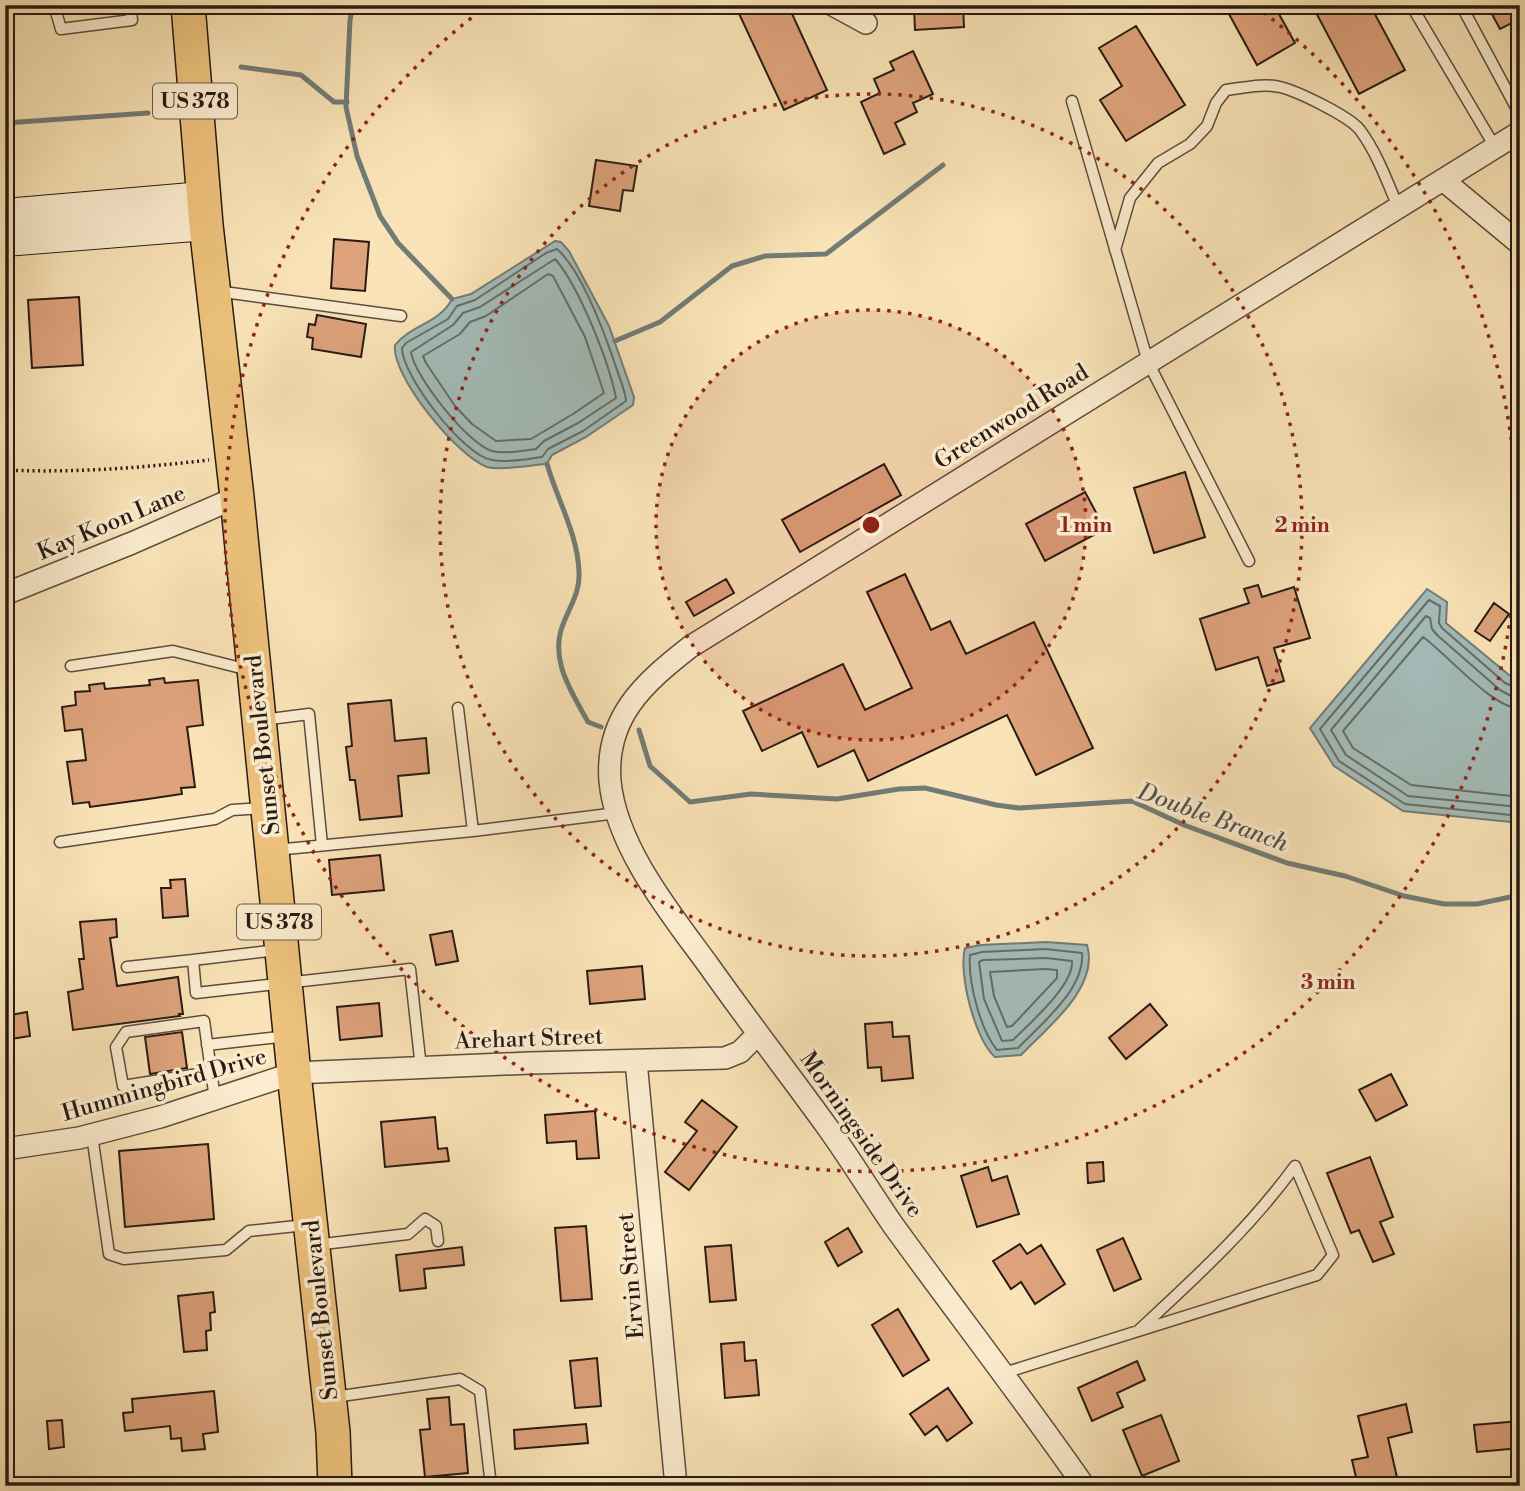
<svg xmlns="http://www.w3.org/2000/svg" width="1525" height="1491" viewBox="0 0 1525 1491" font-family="'Libre Bodoni',serif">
	<rect width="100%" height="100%" fill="#fae4b7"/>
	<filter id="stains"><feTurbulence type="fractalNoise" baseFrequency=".00286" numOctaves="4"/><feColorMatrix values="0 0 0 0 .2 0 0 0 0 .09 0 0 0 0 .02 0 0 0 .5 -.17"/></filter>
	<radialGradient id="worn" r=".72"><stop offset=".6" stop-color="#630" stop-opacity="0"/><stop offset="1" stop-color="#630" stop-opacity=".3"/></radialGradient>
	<!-- water -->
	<path fill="#a3bcb9" stroke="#727c77" stroke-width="2" d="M555,241l6,1 8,9 40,75 25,71 -1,8 -47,32 -34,18 -5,9c-16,1 -45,7 -60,3 -29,-10 -96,-91 -92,-122 16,-20 45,-22 57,-46l19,-5z
		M1427,589l20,13 -1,21 74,61v139l-117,-12 -69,-45 -24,-38z
		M1046,942l41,3c13,42 -40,83 -66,110l-26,2c-20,-17 -37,-84 -30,-109l16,-3z"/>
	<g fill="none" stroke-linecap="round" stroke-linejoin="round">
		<!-- shore -->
		<path stroke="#666c67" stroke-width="2" d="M557,249c26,23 49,88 60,121 3,10 8,20 9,31l-43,30 -35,18 -6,8c-16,2 -34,6 -50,3 -28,-4 -90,-84 -90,-112l4,-5 42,-24 9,-13 18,-6 71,-47z
			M555,259c24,27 54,103 61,139l-38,25 -34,18 -8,8c-12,1 -31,6 -44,2 -24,-7 -78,-75 -81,-99l42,-27 10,-12 17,-6z
			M548,274l5,2 32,61 19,56 -31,21 -42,25 -35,2 -24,-17 -17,-18 -29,-43 -3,-7 37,-22 10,-12 16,-6z
			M1520,689l-15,-6 -63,-55 -3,-5 1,-17 -11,-6 -109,129 19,32 66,43 115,12
			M1520,698l-9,-2 -11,-6 -63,-55 -5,-6 -2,-11 -4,-2 -95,114 15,25 62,41 112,11
			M1520,709c-29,-2 -73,-55 -97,-72l-80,94 10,17 58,37 109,12
			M1045,949l37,4c3,36 -41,71 -64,95l-21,2c-17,-21 -29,-68 -27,-95l12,-3z
			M1046,958l26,3c2,24 -42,62 -59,79l-11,1 -18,-42 -5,-37 4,-2z
			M1045,969l12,1v8l-45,48 -5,1 -13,-31 -4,-24z"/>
		<!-- stream -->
		<path stroke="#727c77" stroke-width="5" d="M353,5l-3,15 -4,87 11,49 23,60 18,27 54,56
			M241,67l60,8 33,27h13
			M5,123l143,-10
			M615,341l45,-19 72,-56 33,-10 61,-2 117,-89
			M547,464c10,35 31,71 32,108 1,20 -8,32 -15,50 -16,36 7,69 24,100l13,5
			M639,730l11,36 40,36 61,-8 86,5 62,-10 26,-1 71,17 23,3 113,-7 52,24 103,38 58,13 59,20 40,8h33l43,-9"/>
	</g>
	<!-- building -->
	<path fill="#dea37c" stroke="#281b15" stroke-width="2" d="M735,5h53l39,85 -43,20z
		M963,5l1,22 -49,3 -1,-23z
		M1224,5h50l21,38 -38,22z
		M1312,5h58l35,65 -46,24z
		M1487,5h33v14l-20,10z
		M1136,26l49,79 -59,36 -26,-41 22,-14 -23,-38z
		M913,51l20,43 -20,9 4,9 -22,11 10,21 -21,10 -23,-52 19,-9 -6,-14 20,-9 -4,-8z
		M596,160l41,6 -4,25 -10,-1 -3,21 -31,-5z
		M334,239l35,3 -4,49 -34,-3z
		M79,297l4,68 -51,3 -4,-68z
		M317,315l49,9 -5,33 -49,-8 1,-11 -6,-1 2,-13 6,1z
		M884,464l17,31 -101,57 -18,-32z
		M1185,472l20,65 -51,16 -20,-65z
		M1085,492l20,37 -60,32 -19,-37z
		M905,574l26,56 19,-9 16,33 68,-32 59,126 -57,27 -29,-60 -139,66 -14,-31 -36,17 -16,-35 -40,19 -19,-40 100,-47 22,46 47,-22 -45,-96z
		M726,579l8,14 -40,23 -8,-14z
		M1258,585l4,12 32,-10 16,51 -36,10 10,33 -17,5 -9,-29 -42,13 -16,-51 49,-16 -5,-14z
		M1494,603l15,11 -19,27 -15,-10z
		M164,678l1,5 33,-3 5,45 -16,2 8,60 -14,1 1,6 -34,5 -58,8 -1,-5 -16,2 -6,-42 19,-2 -4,-31 -17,2 -3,-24 14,-2 -1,-13 15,-1 -1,-6 15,-2 1,6 45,-4 -1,-5z
		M391,700l4,41 31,-3 3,35 -31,3 4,40 -42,4 -5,-40h-5l-4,-33 6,-1 -4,-42z
		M380,855l4,35 -52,5 -3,-35z
		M185,879l3,37 -25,2 -2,-30h10l-1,-8z
		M116,919l1,18 -7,1 7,48 61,-9 5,37h-4l1,2 -107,14 -5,-38 15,-3 -4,-30h5l-4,-37z
		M452,931l6,30 -22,4 -6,-30z
		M642,966l3,33 -55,5 -3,-33z
		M379,1003l3,33 -42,4 -3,-33z
		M1150,1004l17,21 -41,34 -17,-21z
		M27,1012l3,24 -25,4v-24z
		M892,1022l1,15 16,-1 4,42 -31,3 -1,-14 -13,1 -3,-44z
		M182,1032l5,36 -37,6 -5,-37z
		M1391,1074l16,31 -31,16 -17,-31z
		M702,1100l35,27 -48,63 -24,-18 32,-41 -12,-9z
		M595,1111l4,47 -22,1 -1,-18 -29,2 -2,-28z
		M435,1117l3,32 9,-1 2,13 -64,6 -4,-45z
		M208,1144l6,75 -89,8 -6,-76z
		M1370,1157l23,60 -13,5 14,32 -21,8 -14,-32 -8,3 -24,-60z
		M1103,1162l1,19 -16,2 -1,-20z
		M988,1167l4,14 15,-5 12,38 -42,13 -16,-51z
		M586,1226l6,73 -31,2 -6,-73z
		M848,1228l14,24 -24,14 -13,-24z
		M1123,1238l18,41 -27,12 -17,-41z
		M1020,1244l7,10 14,-9 24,39 -30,20 -14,-22 -10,7 -18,-28z
		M731,1245l5,55 -26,2 -5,-55z
		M462,1247l2,18 -40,4 2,19 -26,3 -4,-36z
		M213,1292l2,20 -5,1 1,17 -5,1 1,19 -23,2 -6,-56z
		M898,1309l31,51 -26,16 -31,-51z
		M744,1342l1,19 11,-1 3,35 -34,3 -4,-54z
		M597,1358l4,48 -26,2 -5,-47z
		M1137,1361l8,19 -28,13 6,14 -31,14 -14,-33z
		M948,1388l24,35 -25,18 -10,-15 -12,9 -15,-21z
		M214,1391l4,41 -15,2 2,15 -23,2 -1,-13 -10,1 -1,-13 -45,5 -2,-18 10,-1 -1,-13z
		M449,1397l2,28 13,-1 4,49 -43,4 -5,-47 10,-1 -3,-30z
		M1406,1404l6,28 -24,6 11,48h-41l-6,-26 16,-3 -10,-41z
		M1161,1415l18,46 -37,15 -19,-46z
		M62,1420l2,27 -15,2 -2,-28z
		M1520,1421v27l-43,4 -3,-27z
		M586,1424l2,19 -73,6 -1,-19z"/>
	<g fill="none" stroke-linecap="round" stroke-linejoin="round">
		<defs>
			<path id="lane" d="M54,5l7,24 71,-9 -2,-15
				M1411,5l84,142
				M1461,5l59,110
				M1072,101l76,261 101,199
				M1115,250l15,-52 28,-35 32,-19 17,-18 9,-23 10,-13c17,-2 37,-7 54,-3 17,4 69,29 80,43 17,23 27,51 38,77
				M216,291l185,25
				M71,666l102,-15 76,19
				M262,720l47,-6 13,131
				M473,831l144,-18
				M60,842l155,-23 17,-9 33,-2
				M275,850l198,-19 -15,-123
				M193,960l84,-10
				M127,967l66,-7 3,33 214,-24 11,99
				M207,1045l81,-9
				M211,1072l-88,14 -7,-39 10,-15 78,-11 11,78
				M92,1135l17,119 15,5 102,-9 23,-19 57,-6
				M315,1245l93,-11 17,-15 11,7 2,15
				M1004,1373l313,-98 16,-20 -38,-89c-46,63 -98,110 -155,163
				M334,1397l126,-18 20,12 11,95"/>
			<path id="street" d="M833,5l33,18
				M1443,180l77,64
				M5,594l127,-51 105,-46
				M636,1061l40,425
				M5,1149l74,-11 81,-21 134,-44 236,-10 195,-5 15,-6 18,-18
				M1084,1486c-62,-89 -128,-174 -191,-261 -22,-32 -42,-65 -65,-97 -39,-54 -80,-107 -119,-162 -38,-52 -93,-119 -99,-185 -5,-64 34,-98 80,-134l830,-515"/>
			<path id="secondary" d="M5,214l198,-17
				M5,241l201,-16"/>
			<path id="primary" d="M188,5l18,220 31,272 57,576 39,359 2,54"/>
		</defs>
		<!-- lane casing -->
		<use href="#lane" stroke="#5c4d3e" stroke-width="13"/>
		<!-- street casing -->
		<use href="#street" stroke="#5c4d3e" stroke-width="24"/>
		<!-- secondary casing -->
		<use href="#secondary" stroke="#281b15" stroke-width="32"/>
		<!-- primary casing -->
		<use href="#primary" stroke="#281b15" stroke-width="36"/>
		<!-- path -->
		<path stroke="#281b15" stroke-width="3.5" stroke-dasharray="2 3.5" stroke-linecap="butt" d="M5,470c69,3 136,-2 204,-10"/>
		<!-- lane -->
		<use href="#lane" stroke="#fcedd0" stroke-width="10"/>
		<!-- street -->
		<use href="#street" stroke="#fcedd0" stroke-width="21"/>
		<!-- secondary -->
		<use href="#secondary" stroke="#fcedd0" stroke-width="30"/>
		<!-- primary -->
		<use href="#primary" stroke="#edc27c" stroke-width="33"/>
	</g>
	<!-- distance rings -->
	<circle cx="871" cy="525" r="215" fill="#8f2418" fill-opacity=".12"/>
	<g fill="none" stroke="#8f2418" stroke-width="3.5" stroke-dasharray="3.5 7">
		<circle cx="871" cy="525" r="215"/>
		<circle cx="871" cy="525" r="431"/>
		<path d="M1255 6A646 646 0 1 1 487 6"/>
	</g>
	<g text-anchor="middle" stroke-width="7" stroke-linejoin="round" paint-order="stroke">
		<!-- shield labels -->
		<g fill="#fcedd0" stroke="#685a4d" stroke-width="2">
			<rect x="153" y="83.5" width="84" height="35" rx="5"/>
			<rect x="237" y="904.5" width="84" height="35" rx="5"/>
		</g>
		<g font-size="21" font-weight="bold" fill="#281b15">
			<text x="195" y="108">US 378</text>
			<text x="279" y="929">US 378</text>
		</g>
		<!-- street labels -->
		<g font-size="23" fill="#281b15" stroke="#fcedd0">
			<text transform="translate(1011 416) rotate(-32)" y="8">Greenwood Road</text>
			<text transform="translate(111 522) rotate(-23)" y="8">Kay Koon Lane</text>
			<text transform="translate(262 745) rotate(-96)" y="8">Sunset Boulevard</text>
			<text transform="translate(529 1038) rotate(-2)" y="8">Arehart Street</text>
			<text transform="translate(164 1084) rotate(-16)" y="8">Hummingbird Drive</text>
			<text transform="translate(862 1134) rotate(55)" y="8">Morningside Drive</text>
			<text transform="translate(630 1276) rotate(-95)" y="8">Ervin Street</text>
			<text transform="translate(320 1310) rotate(-96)" y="8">Sunset Boulevard</text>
		</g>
		<!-- water labels -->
		<g font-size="24" font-style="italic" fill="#53534e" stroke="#fcedd0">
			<text transform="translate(1213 817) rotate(20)" y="8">Double Branch</text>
		</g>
	</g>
	<circle cx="871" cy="525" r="10" fill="#8f2418" stroke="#fcedd0" stroke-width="3.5"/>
	<g font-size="21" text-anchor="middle" font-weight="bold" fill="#8f2418" stroke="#fcedd0" stroke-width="7" stroke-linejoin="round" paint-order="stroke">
		<text x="1086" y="532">1 min</text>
		<text x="1302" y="532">2 min</text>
		<text x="1328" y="989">3 min</text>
	</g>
	<!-- margin -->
	<rect width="1525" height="1491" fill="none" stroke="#fae4b7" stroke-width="28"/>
	<rect x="7" y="7" width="1511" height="1477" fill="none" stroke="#281b15" stroke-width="3.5"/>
	<rect x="14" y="14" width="1497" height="1463" fill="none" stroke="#281b15" stroke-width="2"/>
	<rect width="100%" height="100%" filter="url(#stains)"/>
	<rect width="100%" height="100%" fill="url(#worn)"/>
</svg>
